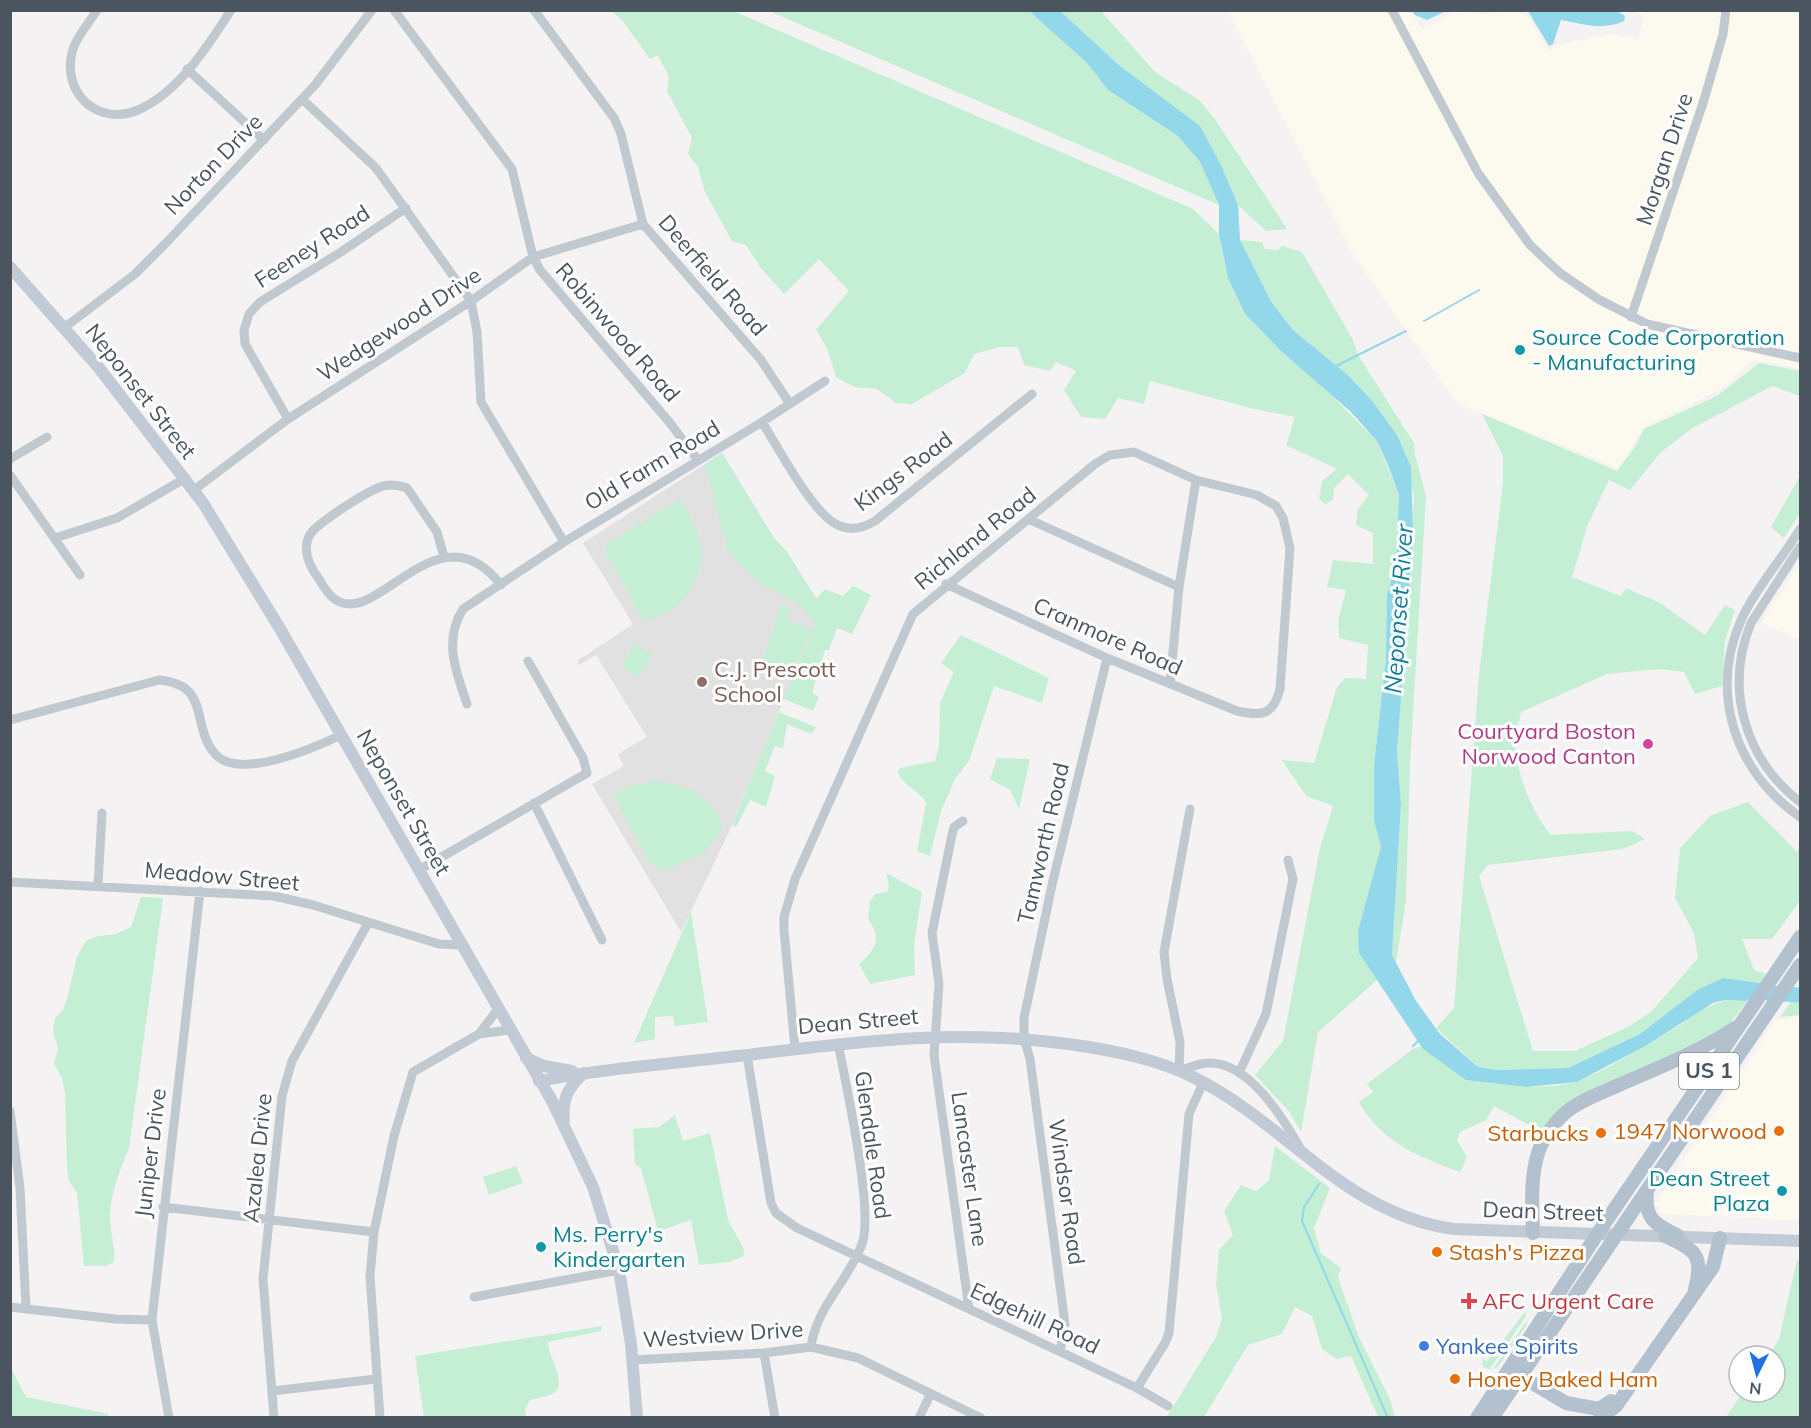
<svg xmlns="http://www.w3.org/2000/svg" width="1811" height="1428" viewBox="0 0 1811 1428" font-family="Mulish,sans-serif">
	<rect width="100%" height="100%" fill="#f4f2f2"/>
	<!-- commercial -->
	<path fill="#fcf9ef" d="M1228,11h182l12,18 33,-17 28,2 33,-3 12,6 20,34 9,-6 53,-11 28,5 6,-23 -12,-5h168v358l-46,-9 -33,29 -77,38 -26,41 -156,-63 -15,-16 -94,-135z
		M1800,563v77l-39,-18z
		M1800,1017v203l-138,-6 -7,-11 120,-183z"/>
	<!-- education -->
	<path fill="#e2e1e1" d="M722,453l52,85 13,14 40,63 -11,8 -88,211 -47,98 -89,-148 32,-18 -6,-12 29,-17 -51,-82 -17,10 -2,-4 56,-37 -50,-81z"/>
	<!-- green -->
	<path fill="#c4efd5" d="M611,11h122l460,198 26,25 9,44 17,36 37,38 40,34 55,55 22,54 -3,70 -9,29 -1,65 -12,106v56l7,26 -22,106 18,27 -59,52 -17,100 -13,-22 -33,-35 28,-34 37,-193 13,-42 -27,-10 -24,-36 32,3 23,-76 8,-9 21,1 2,-34 -29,-7 -1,-17 8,-31 -19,-3 6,-27 40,4v-31l-17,-8 2,-16 11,-14 -21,-21 -14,14 -1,12 -8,4 -6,-5 3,-18 15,-12 -51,-24 9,-28 -45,-9 -100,-27 -6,23 -26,-6 -13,21 -24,-2 -17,-27 12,-19 -20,-9 -6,9 -26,-6 -6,-18h-18l-26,7 -9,19 -53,31 -16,-1 -19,-14 -23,-2 -18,-10 -9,-29 -11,-18 33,-39 -30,-32 -35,35 -24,-27 -14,-22 -14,-4 -27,-49 -7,-25 -10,-13 4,-16 -25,-47 2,-14 -11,-22 -8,4 -28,-39z
		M769,11h260l58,52 21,27 70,46 22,26 19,43z
		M1060,11h41l54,61 44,28 16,19 72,110 -21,2 -28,-26 -16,-38 -23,-41 -79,-60z
		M1240,240l22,2 3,7 13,1 4,-4 20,6 50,86 6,17 56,88 1,12 11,41 -16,267 -4,138 -10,61 -4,-7 9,-151 -4,-52 17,-256 -17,-61 -23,-32 -25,-27 -56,-46 -21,-27z
		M1759,363l41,8v25l-28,-10 -81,43 -31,24 -30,37 -21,-10 -21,44 -16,53 49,19 5,-8 34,15 45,32 20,-30 10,5 -10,31 -3,45 -27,8 -11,-22 -25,-3 -52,5 -86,38c-2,9 -5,18 -6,27 0,32 16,72 36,96l81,-4 13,8 -22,10 -135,16 -9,11 54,175h42l53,-24 24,-16 46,-53 -4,-25 -19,-35 5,-50 30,-32 38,-14 49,50 3,-6v55l-28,38h-30l12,31 12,4 -6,9 -37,-5 -26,12 -57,44 -72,34 -72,2 -18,-3 -42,-39 18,-20 25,-334 24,-191v-27l-21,-42 135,57 18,-24 9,-18 73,-33z
		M722,453l52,85 13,14 29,47 9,-10 18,7 10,-10 18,9 -19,39 -15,-6 -8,22h-4l-13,43 7,4 -6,14 -29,-12 32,-76 -19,-21 -38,-19 -31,-31 -23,-88z
		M1800,476v37l-16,25 -13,-11z
		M680,500c9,13 17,27 20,43 7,35 -21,75 -57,77l-38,-69 3,-8z
		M781,605l9,3 -4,12 25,9 -18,44 -31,-11z
		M961,635l88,43 -7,25 -48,-17 -25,75 -14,18 -14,32 -11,45 -13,-5 9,-48c-6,-13 -22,-16 -28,-30l2,-5 35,-7 4,-16 1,-42 14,-31 -13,-9z
		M634,644l18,10 -13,23 -17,-9z
		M779,712l37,15 -5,7 -24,-10 -4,24 -8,-2 -10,25 10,5 -9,31 -16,-7 -14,27 -4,-2z
		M997,758l33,1 -11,50 -9,-19 -20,-11z
		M657,781c31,4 54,15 66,46l-17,24 -41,20 -15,-8 -36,-67 12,-9z
		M886,873l36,19 -8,52 1,31 -45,9 -11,-20c16,-13 24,-27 9,-44l2,-18 5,-8 12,-2 2,-5z
		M141,897l22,1 -34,250c-9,22 -18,43 -19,67 -1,16 6,31 4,47l-9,4h-21l-7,-73 -8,-12 -2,-12 -2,-76 -3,-15 -8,-14 4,-16 -5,-16 2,-14 8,-8 5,-15 9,-38 9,-16 12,-5 18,-2 15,-7z
		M691,912l17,110 -33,4 -2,-10 -18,1v22l-21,4z
		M1800,989v26l-20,2z
		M1725,1000l22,1 -18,24 -25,16 -137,65 -25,26 -48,-26 -8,14 -26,12 -3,8 10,17 -7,15c-41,-15 -79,-30 -101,-70l14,-10 -6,-8 46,-35 8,-3 45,34 60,7 28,-1 23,-4 28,-13 77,-45 14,-12z
		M675,1115l8,26 27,-8 18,87 15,27 1,9 -14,6 -31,3 -8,-45 -33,11 -17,-63 -6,-4 -2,-35 26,-2z
		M1275,1146l55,42 -16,40 7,25 20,15 -3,9 20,58 32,64 5,18h-17l-27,-61 -14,3 -15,-10 -10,-33 -17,-9 -13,27 -34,11 -44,72 -38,1 50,-81 6,-19 -6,-34 3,-34 14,-15 -9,-24 17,-26 15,6 13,-11z
		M516,1166l7,17 -34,12 -6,-18z
		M1797,1260l3,1v156h-74l17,-25h32v-36h-7l11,-17z
		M1525,1312l1,4 -36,53 -7,-2 -1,-8 5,2z
		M1528,1319l-2,7 -28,41 -5,2z
		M602,1326l-1,5 -53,11c-1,14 24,46 1,53 -6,3 -13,3 -19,5l-5,9 1,7 8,1h-110l-9,-61z
		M10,1366l16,31 82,17 1,3h-98z"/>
	<!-- water -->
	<path fill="#93d7ea" d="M1029,11h31l60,55 80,60 22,41 16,38 2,35 32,63 21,27 56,46 25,27 23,32 14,32 2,65 -16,220 4,52 -9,151 24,46 24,33 38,33 18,3 72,-2 72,-34 57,-44 26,-12 37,5 -13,18 -22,-1 -12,3 -66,42 -70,37 -51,5 -60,-7 -43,-31 -64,-96 -1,-22 23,-84 -7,-26v-56l12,-106 1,-65 9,-29 3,-70 -11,-30 -11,-24 -26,-29 -69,-60 -37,-38 -17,-36 -9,-44v-29l-19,-43 -22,-26 -70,-46 -21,-27z
		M1412,11h34l-19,9 -12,-5z
		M1528,11h89l8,5 -1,5c-22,10 -41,3 -63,-1l-8,24 -4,2z"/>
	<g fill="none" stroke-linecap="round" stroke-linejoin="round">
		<!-- stream -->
		<path stroke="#93d7ea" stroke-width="2" d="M1424,321l55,-31
			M1336,366l70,-35
			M1413,1046l6,-6
			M1319,1184l-15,23 -2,14 86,197"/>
		<!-- river -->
		<path stroke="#93d7ea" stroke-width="15" d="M1750,992l50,3"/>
		<!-- minor -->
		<path stroke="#c1c9d0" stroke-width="9" d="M97,10c-9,15 -24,30 -26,48 -6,39 30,68 67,52 40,-17 70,-64 93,-100
			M394,10l118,159 21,88 7,13 130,153 27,36
			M534,10l80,108 7,16 22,90 118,136 29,44
			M1392,10l86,163 52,72 30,28 38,26 49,25 153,34
			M187,69l77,71
			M302,99l74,69 95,133 6,31 4,70 83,140
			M1631,317l73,-217 19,-66 3,-24
			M64,328l71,-54 30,-30 150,-159 57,-75
			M288,419l-43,-75 -1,-14 5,-16 11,-12 81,-50 65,-44
			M762,422c16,25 52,95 78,104 12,5 25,1 35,-5l157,-127
			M10,459l37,-22
			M10,475l70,100
			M194,490l94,-71 183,-118 62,-44 110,-33
			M1028,519l151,68
			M1800,529c-18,30 -43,57 -58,89 -34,74 -7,154 58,199
			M55,538l62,-20 67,-39
			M1800,547l-49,76c-27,66 -6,136 49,179
			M444,557l-7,-25 -30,-44c-9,-3 -18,-5 -27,-1 -15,6 -64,36 -71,49 -7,15 1,31 10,43 4,7 10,17 17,21 43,27 102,-96 165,-15
			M1170,684l9,-97 17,-107
			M467,704c-11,-33 -24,-63 -4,-95l101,-67 198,-120 63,-41
			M10,720l149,-40c53,5 31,45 56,74 24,27 99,-6 126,-19
			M534,803l68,137
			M1190,809l-26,143 3,27 13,63 -1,29c10,-3 21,-9 32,-8 39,1 72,55 89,85
			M963,821l-9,6 -2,8 -20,98 7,51 -5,71 35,254
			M419,870l168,-97 -4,-15 -55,-97
			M10,882l264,14 39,9 126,39 21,1
			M98,885l4,-72
			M498,1009l-19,25 30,-4
			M795,1048l-11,-118v-13l11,-38 118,-265 182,-150 15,-9 24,-3 62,28 61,15 19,11 7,12 7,30 -10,141c-7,27 -18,27 -43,22l-130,-53 -161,-74
			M747,1055l24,148 5,10 21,15 340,160 28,-45 4,-10 20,-219 14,-31
			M1239,1073l27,-59 27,-135 -5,-19
			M10,1111l10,77 6,120
			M163,1207l211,25
			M474,1297l145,-27
			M10,1307l105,12 37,1
			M811,1347c5,-40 38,-67 51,-103 12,-33 -16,-160 -24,-201
			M1060,1352l5,-28 -35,-265 -6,-21v-20l28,-133 55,-227
			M764,1353l11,65
			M633,1360l131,-7 47,-6 47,11 123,60
			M1137,1388l31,18
			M272,1391l104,-12
			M169,1418l-17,-98 48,-429
			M274,1418l-11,-139 19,-183 10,-35 76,-138
			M380,1418l-10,-142 4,-44 20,-96 19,-64 66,-38
			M919,1418l11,-23"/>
		<!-- secondary -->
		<path stroke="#c1cad5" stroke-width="12" d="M10,267l89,101 104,135 76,124 273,474 41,86 26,83 12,74 6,74
			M526,1058l18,8 28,5
			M539,1081c69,-13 138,-18 208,-26 114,-14 213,-27 329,-10 39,6 80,14 117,32 94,46 151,137 261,152l346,12
			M564,1120c-2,-21 4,-33 20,-47"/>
		<!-- primary -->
		<path stroke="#b3c1cf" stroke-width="14" d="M1647,1192c-3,26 8,33 30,43
			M1533,1233c-1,-27 -3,-57 6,-83 7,-16 19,-33 34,-43 14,-9 30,-15 46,-22 39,-17 80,-33 116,-57
			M1665,1236c30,13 39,19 30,53
			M1521,1376l45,27 33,6 12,-8
			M1477,1418l121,-185 202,-296
			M1492,1418l308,-453
			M1600,1418l16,-12 97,-139 7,-29"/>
	</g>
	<!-- markers -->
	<g fill="#0f9aa8" stroke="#fff" stroke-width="2">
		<circle cx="1520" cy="350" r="6"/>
		<circle cx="1782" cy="1191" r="6"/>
		<circle cx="541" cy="1247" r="6"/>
	</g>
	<circle fill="#8d6e63" stroke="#fff" stroke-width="2" cx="702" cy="682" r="6"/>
	<circle fill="#d1479c" stroke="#fff" stroke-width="2" cx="1648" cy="744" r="6"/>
	<g fill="#e8710a" stroke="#fff" stroke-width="2">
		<circle cx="1779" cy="1131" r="6"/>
		<circle cx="1601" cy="1133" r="6"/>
		<circle cx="1437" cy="1252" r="6"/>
		<circle cx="1455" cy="1379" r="6"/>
	</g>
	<path fill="#e0444e" stroke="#fff" stroke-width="2" d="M1466 1292h6v6h6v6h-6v6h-6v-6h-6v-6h6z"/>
	<circle fill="#3f7fe0" stroke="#fff" stroke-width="2" cx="1424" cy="1346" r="6"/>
	<g text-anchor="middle" stroke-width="6" stroke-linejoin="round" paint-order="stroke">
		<!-- shield labels -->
		<rect fill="#fff" stroke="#80888f" stroke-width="1.5" x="1679" y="1053" width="60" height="36" rx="4.5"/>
		<g font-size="21" font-weight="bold" fill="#4a555f">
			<text x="1709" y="1078">US 1</text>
		</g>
		<!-- street labels -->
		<g font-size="22" fill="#4a555f" stroke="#fff">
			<text transform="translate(1664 159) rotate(-72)" y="8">Morgan Drive</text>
			<text transform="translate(213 164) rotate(-46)" y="8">Norton Drive</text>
			<text transform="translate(312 246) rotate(-33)" y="8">Feeney Road</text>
			<text transform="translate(713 275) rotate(49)" y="8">Deerfield Road</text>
			<text transform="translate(399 324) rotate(-33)" y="8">Wedgewood Drive</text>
			<text transform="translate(618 332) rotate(49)" y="8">Robinwood Road</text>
			<text transform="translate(141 391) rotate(52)" y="8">Neponset Street</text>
			<text transform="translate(652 465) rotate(-31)" y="8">Old Farm Road</text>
			<text transform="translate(903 471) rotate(-37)" y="8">Kings Road</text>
			<text transform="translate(975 538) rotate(-39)" y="8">Richland Road</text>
			<text transform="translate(1108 636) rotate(24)" y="8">Cranmore Road</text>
			<text transform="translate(404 802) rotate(60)" y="8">Neponset Street</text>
			<text transform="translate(1043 843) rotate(-77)" y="8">Tamworth Road</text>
			<text transform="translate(222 876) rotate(5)" y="8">Meadow Street</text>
			<text transform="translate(858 1021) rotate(-5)" y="8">Dean Street</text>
			<text transform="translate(873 1145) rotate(82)" y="8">Glendale Road</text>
			<text transform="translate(150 1153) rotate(-83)" y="8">Juniper Drive</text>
			<text transform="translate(257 1158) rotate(-84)" y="8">Azalea Drive</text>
			<text transform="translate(970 1169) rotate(82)" y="8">Lancaster Lane</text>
			<text transform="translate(1067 1192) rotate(82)" y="8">Windsor Road</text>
			<text transform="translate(1543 1211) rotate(2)" y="8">Dean Street</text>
			<text transform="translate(1035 1318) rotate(25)" y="8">Edgehill Road</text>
			<text transform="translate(723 1334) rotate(-4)" y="8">Westview Drive</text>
		</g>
		<!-- culture labels -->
		<g font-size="22" fill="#0d838f" stroke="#fff" text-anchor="start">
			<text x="1532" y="345">Source Code Corporation<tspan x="1532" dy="25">- Manufacturing</tspan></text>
			<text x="1770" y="1186" text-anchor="end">Dean Street<tspan x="1770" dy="25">Plaza</tspan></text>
			<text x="553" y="1242">Ms. Perry's<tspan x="553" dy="25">Kindergarten</tspan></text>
		</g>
		<!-- education labels -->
		<g font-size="22" fill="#785e54" stroke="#fff" text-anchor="start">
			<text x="714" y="677">C.J. Prescott<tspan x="714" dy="25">School</tspan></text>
		</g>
		<!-- hotel labels -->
		<g font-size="22" fill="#b23c85" stroke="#fff" text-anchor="end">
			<text x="1636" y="739">Courtyard Boston<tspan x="1636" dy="25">Norwood Canton</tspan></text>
		</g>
		<!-- food labels -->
		<g font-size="22" fill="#c56008" stroke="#fff" text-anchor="end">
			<text x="1767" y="1139">1947 Norwood</text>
			<text x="1589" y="1141">Starbucks</text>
			<text x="1449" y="1260" text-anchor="start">Stash's Pizza</text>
			<text x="1467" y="1387" text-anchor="start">Honey Baked Ham</text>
		</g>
		<!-- health labels -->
		<g font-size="22" fill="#be3a42" stroke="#fff" text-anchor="start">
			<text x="1482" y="1309">AFC Urgent Care</text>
		</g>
		<!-- shop labels -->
		<g font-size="22" fill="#366cbe" stroke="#fff" text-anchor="start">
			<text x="1436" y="1354">Yankee Spirits</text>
		</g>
		<!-- water labels -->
		<g font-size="24" font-style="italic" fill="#117d9c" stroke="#fff">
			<text transform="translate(1399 609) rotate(-86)" y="8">Neponset River</text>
		</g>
	</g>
	<!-- border -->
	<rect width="1811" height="1428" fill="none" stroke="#4a555f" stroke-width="24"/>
	<!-- north arrow -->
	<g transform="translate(1757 1374) rotate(186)"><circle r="28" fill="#ffffff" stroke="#b7bbbf" stroke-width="1.5"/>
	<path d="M0-4.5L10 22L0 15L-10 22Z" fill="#2171e0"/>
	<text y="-9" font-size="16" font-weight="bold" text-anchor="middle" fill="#4a555f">N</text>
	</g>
</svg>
